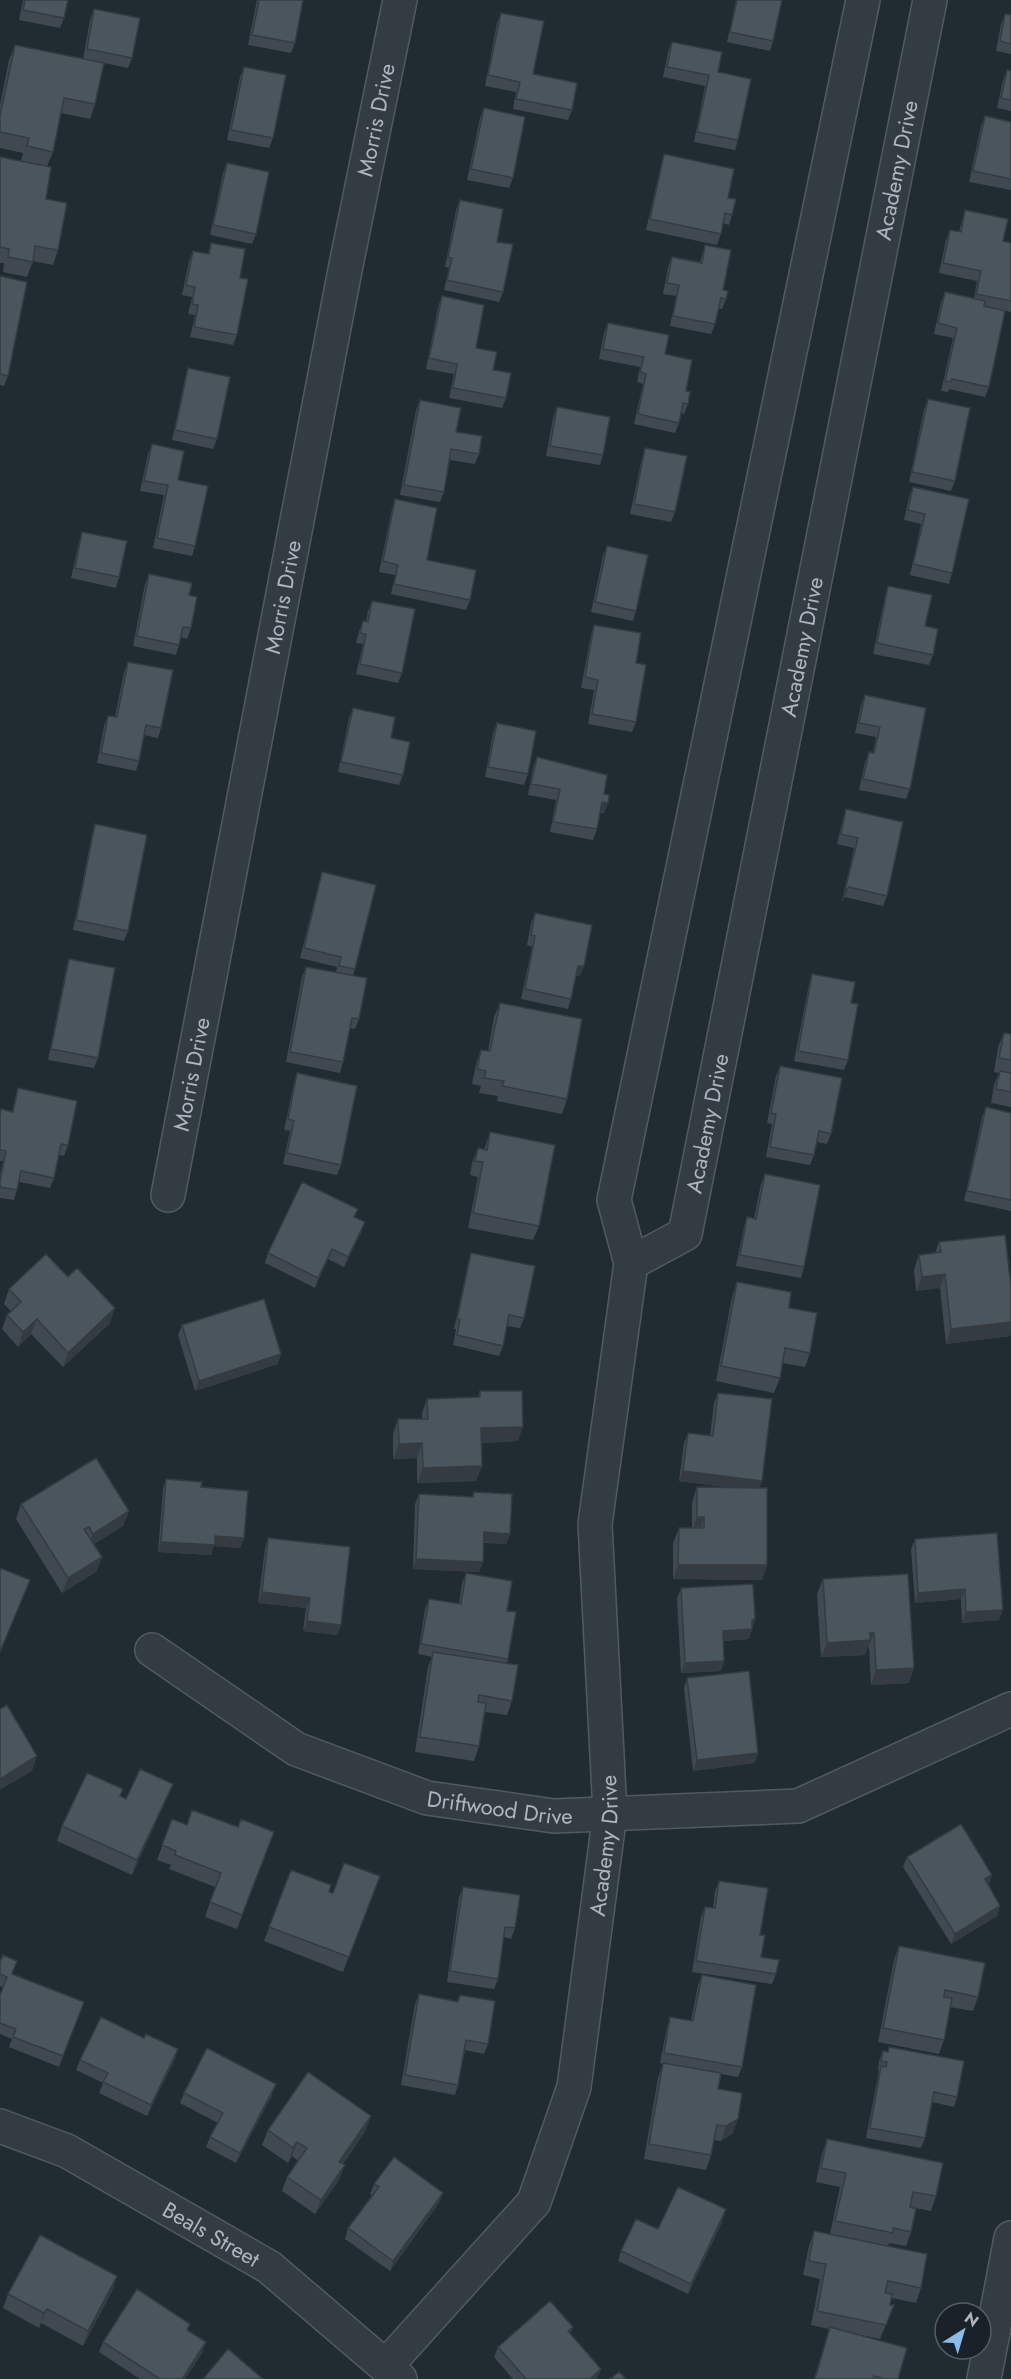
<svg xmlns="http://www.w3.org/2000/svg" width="1011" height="2379" viewBox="0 0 1011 2379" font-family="Jost,sans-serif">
	<rect width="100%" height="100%" fill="#212b32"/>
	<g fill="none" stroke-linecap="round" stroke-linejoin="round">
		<defs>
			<g id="minor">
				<path id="s1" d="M168,1195l177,-925 55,-270"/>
				<path id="s2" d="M631,1263l54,-29 245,-1234"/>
				<path id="s3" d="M152,1650l144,99 131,49 127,18 244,-10 213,-97"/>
				<path id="s4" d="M0,2126l67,25 202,116 131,112"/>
				<path id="s5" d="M386,2366l148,-164 40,-115 36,-274 -15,-289 36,-261 -17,-63 249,-1200"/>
				<path d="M984,2379l27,-141"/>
			</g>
		</defs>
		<!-- minor casing -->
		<use href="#minor" stroke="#525a61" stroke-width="36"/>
		<!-- minor -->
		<use href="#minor" stroke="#343c43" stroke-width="33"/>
	</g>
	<!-- wall -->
	<path fill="#404951" d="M23,0h45l-4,18 -4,10 -41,-8z
		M257,0h46l-8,43 -4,10 -43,-8z
		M736,0h46l-9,41 -3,10 -43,-9z
		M94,9l38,49 -4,10 -24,-5 -9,41 -5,15 -29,-6 -8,39 -6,14 -1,33 12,51 -5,15 -20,-4 -6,16 -24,-5 1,-9h-4v-106l42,8 -21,-4 2,-8 -23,-5v-43l9,-45 6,-15 68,14 7,-39z
		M501,13l32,61 39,36 -4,10 -55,-11 3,-17 -31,-6 12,-63z
		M1005,14l6,1v39l-15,-3 5,-27z
		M672,42l46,30 20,68 -3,10 -41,-8 11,-56 -42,-9 5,-25z
		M244,67l29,71 -4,10 -42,-8 13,-63z
		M1007,70l4,1v40l-14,-3 6,-28z
		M484,108l29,70 -4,10 -42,-8 13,-62z
		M985,116l26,6v68l-42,-8 12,-56z
		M664,154l64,44 4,17 -3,10 -6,-2 -2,11 -4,11 -71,-15 15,-65z
		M227,163l29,71 -4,10 -42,-9 13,-62z
		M460,200l37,42 6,50 -4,10 -55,-12 5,-22 -4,-1 11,-57z
		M965,210l38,31 8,2v69l-24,-5 2,80 -4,10 -36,-8 -1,3 -7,-1 12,-53 -19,-4 7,-32 4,-10 29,6 3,-17 -38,-8 7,-33 4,-10 9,2 3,-12z
		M211,243l29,35 -3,57 -4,10 -43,-8 5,-22 -7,-1 4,-17 -10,-2 7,-34 4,-10 15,3z
		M705,245l18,45 3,9 -4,10h-4l-3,15 -4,10 -41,-8 6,-30 -13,-2 5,-27 4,-10 28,5z
		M0,276l8,100 -4,10 -4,-1z
		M442,296l34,52 17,22 13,28 -4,10 -53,-10 5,-24 -28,-5 12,-62z
		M608,323l57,31 21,37 2,13 -4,10 -3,-1 -2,10 -4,10 -41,-9 9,-40 -6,-2 3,-15 -41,-8 5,-26z
		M188,368l29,71 -4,10 -41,-9 13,-62z
		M928,399l27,82 -4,10 -42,-9 15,-73z
		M420,400l36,32 23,22 -4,10 -25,-4 -6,32 -4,10 -40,-7 16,-85z
		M557,407l46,48 -3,10 -54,-9 7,-38z
		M152,444l26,36 17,66 -3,10 -39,-8 11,-53 -24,-4 8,-37z
		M645,448l30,64 -4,10 -41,-8 12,-56z
		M913,487l39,86 -3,11 -39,-9 11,-51 -17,-4 5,-23z
		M395,499l32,61 43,40 -4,10 -75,-16 4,-19 -16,-3 13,-63z
		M82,532l37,45 -3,11 -45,-10 8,-36z
		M607,546l29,65 -3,10 -42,-9 12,-56z
		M149,574l40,21 2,33 -4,11 -6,-2 -2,8 -3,10 -43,-9 12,-62z
		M888,586l37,40 8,29 -4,10 -56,-11 12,-58z
		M372,601l30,72 -4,10 -42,-9 7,-30 -7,-1 3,-12 4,-10h3l2,-10z
		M594,625l42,38v59l-4,10 -44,-8 6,-34 -13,-2 10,-53z
		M128,662l33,66 -3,10 -14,-3 -5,26 -3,10 -39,-8 7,-37 4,-10 7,1 9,-45z
		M865,695l45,94 -4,10 -47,-9 6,-28 4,-10 4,1 3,-16 -21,-4 6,-28z
		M353,708l50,67 -4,10 -61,-13 11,-54z
		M497,723l31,51 -4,11 -39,-8 8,-44z
		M537,757l67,37 4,9 -4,10h-4l-3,16 -4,11 -43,-8 6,-32 -28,-5 5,-28z
		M846,809l41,87 -4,10 -38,-9 -3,4 12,-53 -17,-4 6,-25z
		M95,824l33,107 -4,10 -51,-11 19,-96z
		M322,872l33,97 -2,7 6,43 -4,10 -5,-1 -7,34 -3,11 -54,-11 16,-85 4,-10 30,5 1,-5 -37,-9 19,-76z
		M535,913l45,63h-4l-5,23 -3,10 -47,-10 11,-52 -5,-2 4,-22z
		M69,959l29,99 -4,10 -46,-8 18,-91z
		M812,974l39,29 -3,57 -4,10 -50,-9 15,-77z
		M500,1003l67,96 -5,15 -65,-13 1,-5 -19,-3 2,-7 -9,-2 4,-20 5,-14 7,1 6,-34z
		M1004,1033l7,1v73l-20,-4 3,-18 5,-12 -5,-1 4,-25z
		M780,1066l51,68 -4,10 -10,-2 -3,13 -4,10 -44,-8 6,-33 -5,-1 9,-47z
		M297,1073l44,92 -4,10 -54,-11 7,-33 -6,-1 10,-47z
		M18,1088l50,57 -4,11 -6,-1 -4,23 -4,10 -31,-6 -5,18 -14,-2v-24l3,-13h-3v-48l1,-4 11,3 3,-14z
		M986,1107l25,6v98l-47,-10 18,-84z
		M490,1132l49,94 -6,14 -65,-12 10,-51 -8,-2 2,-12 6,-15 6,2z
		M765,1174l39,93 -3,11 -65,-12 8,-39 3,-10 7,1 7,-34z
		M355,1218l6,15 -17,34 -16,-8 -13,29 -50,-25 3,-10z
		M939,1242l71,94 -64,8 -6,-56 -24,3 -2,-21 5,-15 16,-2z
		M471,1253l53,65 -4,10 -13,-2 -4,20 -4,10 -46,-11 3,-16h-2l14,-66z
		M737,1282l52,26 21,45 -5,14 -22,-4 -3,15 -6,15 -58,-12 16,-84z
		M9,1289l101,34 -47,44 -32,-33 -13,13 -16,-18 5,-14 4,-4 -7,-7z
		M182,1325l96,39 -83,27 -17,-56z
		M480,1391l38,50 -37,2 1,23 -6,15 -59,2v-25l-24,1v-25l5,-15h24v-6l5,-14 51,-1z
		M718,1393l44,88 -3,7 8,77 -5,15 -89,-1v-36l6,-15h13v-26l5,-15 35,1 -53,-7 5,-38 4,-10 22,3 4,-33z
		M166,1479l35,8 43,51 -4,10 -26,-2 -3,9 -53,-3 5,-63z
		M474,1492l36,42 -4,10 -23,-1v19l-4,10 -66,-3 2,-65 4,-10 53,3z
		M21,1504l108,7 -6,15 -29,18 8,13 -6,15 -34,21 -46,-74z
		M268,1538l73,87 -4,10 -34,-4 3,-23 -48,-5 7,-55z
		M915,1539l84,81 -37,3 -1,-24 -46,4 -4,-54z
		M466,1573l41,38 1,48 -1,4 5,38 -5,14 -22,-3 -6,34 -5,15 -59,-9 13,-85 4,-10 -14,-3 7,-45 4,-10 30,5 3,-21z
		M908,1574l1,109 -38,2 -2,-38h-2l-2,8 -44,2 -4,-63 6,-15z
		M681,1588l74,31 -6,20 -26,2 -2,30 -40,2 -4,-75z
		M687,1678l68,85 -62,8 -9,-83z
		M173,1784l-6,14 -35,77 -75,-34 5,-15 61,-37 -3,8 6,2z
		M172,1819l15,6 87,7 -37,97 -32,-12 10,-30 -46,-18 2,-4 -14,-5z
		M907,1857l82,28 11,21 -3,10 -46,28 -48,-77z
		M291,1870l38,22 4,1 47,-17 -37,96 -79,-31z
		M719,1881l41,54 1,22 15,17 -4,10 -80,-12 9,-55 4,-10 8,1 2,-17z
		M463,1887l52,41 -4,11 -7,-2 -6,42 -4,10 -47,-7 12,-85z
		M899,1946l79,51 -5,14 -23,-4 -6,33 -5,14 -61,-12 16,-82z
		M0,1962l12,12 72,28 -25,65 -50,-20 3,-8 -12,-5v-39l3,-8 -3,-1z
		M702,1975l40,92 -4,10 -17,-3 -3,15 15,44 -12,8 -7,-1 -3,15 -5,15 -62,-11 14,-81 5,-14 -3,-1 7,-36 3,-10 21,4 7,-36z
		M419,1994l38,7 3,-6 28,49 -4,10 -19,-4 -7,35 -3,10 -54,-10 14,-81z
		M889,2047l68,50 -3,10 -22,-5 -7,36 -4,10 -55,-10 12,-62 1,-5h-1l1,-10 4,-10 5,1z
		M175,2059l-28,57 -48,-23 4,-10 -27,-13 4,-10z
		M184,2093l88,2 -36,68 -30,-16 4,-10 8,-14 -38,-20z
		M268,2130h98l-23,34 -4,16 -24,34 -33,-23 5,-14 11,-16 -6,-5 -4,7 -26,-18z
		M827,2139l109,57 -5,15 -21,-4 1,25 -5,14 -17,-3 -1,3 33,42 -5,15 -24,-5 -2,7h4l-14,34 -19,-4 37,44h-84l15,-50 -18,-4 9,-46 -17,-4 6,-29 5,-15 16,3 10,-47 -24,-5 6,-28z
		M374,2184l65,19 -49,68 -45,-32 3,-11 24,-33 -2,-1z
		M723,2220l-35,74 -70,-33 3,-10 37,-22z
		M117,2276l-5,15 -29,55 -42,-23 -2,5 -36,-20 5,-14z
		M573,2327l-3,6 31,36 -4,10h-84l-19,-22 4,-10z
		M103,2342h103l-4,11 -17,26h-45l-41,-27z"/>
	<!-- shaded-wall -->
	<path fill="#343c42" d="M602,802l6,1 -4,10 -6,-1z
		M849,887l-4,10 -3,4 3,-11z
		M578,966h6l-4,10h-5z
		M365,1222l-4,11 -17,34 4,-10z
		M332,1249l-4,10 -13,29 3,-10z
		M945,1274l-5,14 -24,3 6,-14z
		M115,1308l-5,15 -47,44 5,-14z
		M37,1319l-6,15 -13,13 5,-15z
		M1011,1322v10l-1,4 -64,8 5,-15z
		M281,1354l-3,10 -83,27 4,-10z
		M523,1427l-5,14 -42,2 5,-15z
		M422,1443l-5,15 -24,1 6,-15z
		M482,1466l-6,15 -59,2 6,-15z
		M683,1471l79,10 -4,10 -79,-10z
		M129,1511l-6,15 -35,22 5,-14z
		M697,1517h7l-5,15h-7z
		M484,1532l26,2 -4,10 -26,-2z
		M215,1536l29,2 -4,10 -26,-2 -3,9 -53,-3 3,-10z
		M102,1557l-6,15 -34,21 6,-15z
		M416,1559l67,3 -4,10 -66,-3z
		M678,1565h89l-5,15 -89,-1z
		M965,1589l-4,10 -46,4 3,-10z
		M262,1592l48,6 -4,10 -48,-5z
		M1003,1610l-4,10 -37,3 4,-11z
		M755,1619l-6,20 -30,2 4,-10z
		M307,1621l34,4 -4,10 -34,-4z
		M874,1633l-9,22 -44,2 6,-14z
		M724,1661l-3,10 -40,2 4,-10z
		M914,1668l-5,15 -38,2 5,-15z
		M758,1753l-3,10 -62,8 4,-11z
		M37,1756l-5,15 -32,19v-11z
		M173,1784l-6,14 -35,77 5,-15z
		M992,1875l-3,10 -8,5 4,-11z
		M1000,1906l-3,10 -46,28 4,-10z
		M178,2049l-3,10 -28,57 4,-11z
		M276,2084l-4,11 -36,68 4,-10z
		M371,2116l-5,14 -32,46 5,-14z
		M738,2119l-5,14 -12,8 5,-15z
		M297,2142l-5,14 -4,7 5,-15z
		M345,2165l-6,15 -24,34 6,-14z
		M443,2193l-4,10 -49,68 3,-10z
		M726,2209l-3,11 -35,74 3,-10z
		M117,2276l-5,15 -29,55 5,-15z
		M47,2309l-6,14 -2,5 5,-15z
		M206,2342l-4,11 -17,26h-3z
		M601,2369l-4,10h-7z"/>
	<!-- building -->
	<path fill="#4a555e" stroke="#343c42" stroke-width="1.5" d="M25,0h43l-4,18 -41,-8z
		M259,0h44l-8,43 -43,-8z
		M737,0h45l-9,41 -43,-9z
		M94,9l46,9 -8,40 -45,-9z
		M501,13l43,8 -11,53 44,9 -5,27 -56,-11 4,-17 -32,-7z
		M1005,14l6,1v29l-11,-3z
		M672,42l50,10 -4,20 33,7 -13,61 -41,-8 12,-57 -42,-8z
		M15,45l89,18 -9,41 -31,-6 -11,54 -26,-6 2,-8 -29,-6v-16z
		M244,67l42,8 -13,63 -42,-8z
		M1007,70l4,1v29l-10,-2z
		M484,108l41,9 -12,61 -42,-9z
		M985,116l26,6v57l-38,-8z
		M664,154l70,15 -6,29 8,1 -4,16 -7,-2 -4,21 -71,-15z
		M0,157l51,10 -5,32 21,4 -9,47 -23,-4 -2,16 -25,-5 1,-8 -9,-2z
		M227,163l42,9 -13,62 -43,-9z
		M460,200l43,9 -6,33 16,2 -10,48 -56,-12 5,-22 -4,-1z
		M965,210l43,9 -5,22 8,2v58l-35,-7 5,-23 -38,-8 7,-33 11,2z
		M211,243l34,6 -5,29 8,1 -11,56 -43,-8 4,-22 -6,-1 3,-17 -9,-2 7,-34 16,3z
		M705,245l26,5 -8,40 5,1 -2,8 -5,-1 -6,26 -42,-8 6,-31 -12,-2 5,-26 30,6z
		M0,276l27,6 -19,94 -8,-2z
		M945,292l40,9 -1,5 21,5 -16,76 -37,-8 -1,3 -6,-1 12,-53 -19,-5z
		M442,296l42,9 -8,43 21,4 -4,18 18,3 -5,25 -53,-10 4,-24 -28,-6z
		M608,323l61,12 -4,19 27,6 -6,31 4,1 -2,12 -5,-1 -4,20 -41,-9 8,-40 -6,-2 4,-15 -41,-8z
		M188,368l42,9 -13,62 -42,-9z
		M928,399l42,9 -15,73 -43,-9z
		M420,400l41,8 -5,24 26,4 -3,18 -28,-5 -7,43 -40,-7z
		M557,407l53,10 -7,38 -53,-9z
		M152,444l32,7 -6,29 30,6 -13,60 -38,-8 11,-53 -24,-4z
		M645,448l42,8 -12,56 -41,-8z
		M913,487l56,12 -17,74 -39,-9 12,-50 -17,-4z
		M395,499l42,9 -10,52 49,10 -6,30 -76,-16 4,-19 -15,-4z
		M82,532l45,9 -8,36 -44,-9z
		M607,546l41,9 -12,56 -41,-9z
		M149,574l43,9 -3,12 8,2 -6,31 -8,-1 -4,18 -42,-9z
		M888,586l44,9 -7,31 13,3 -5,26 -56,-12z
		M372,601l43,8 -13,64 -42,-9 6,-30 -6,-1 3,-12 5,1z
		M594,625l47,8 -5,30 10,2 -10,57 -44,-8 6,-34 -13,-3z
		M128,662l45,8 -12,58 -15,-3 -7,36 -38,-8 7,-37 9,1z
		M865,695l61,13 -16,81 -47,-10 6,-27 5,1 6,-26 -21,-4z
		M353,708l42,9 -4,21 19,4 -7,33 -62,-13z
		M497,723l39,8 -8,43 -40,-7z
		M537,757l70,18 -3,19 5,1 -1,8 -6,-1 -5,27 -44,-7 7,-33 -29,-5z
		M846,809l57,13 -16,74 -38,-9 -4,3 13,-52 -17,-4z
		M95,824l52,11 -19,96 -52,-11z
		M322,872l54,13 -21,84 -16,-3 2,-9 -37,-9z
		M535,913l57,12 -8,41h-6l-7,33 -46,-10 10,-53 -4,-1z
		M69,959l46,9 -17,90 -47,-9z
		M306,967l61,11 -8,41 -7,-1 -9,44 -53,-10z
		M812,974l43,8 -4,21 7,1 -10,56 -50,-9z
		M500,1003l82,16 -15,80 -65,-13 2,-5 -20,-3 2,-7 -9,-2 4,-19 9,1z
		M1004,1033l7,1v26l-12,-2z
		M780,1066l62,12 -11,56 -12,-3 -5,24 -44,-8 6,-33 -5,-1z
		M1000,1071l11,2v19l-15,-3z
		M297,1073l60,13 -16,79 -54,-12 7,-32 -6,-2z
		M18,1088l59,13 -9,44 -7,-1 -7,34 -33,-7 -4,19 -17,-3v-6l6,-30 -6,-1v-34l1,-7 12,3z
		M986,1107l25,6v87l-44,-9z
		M490,1132l65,13 -16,81 -66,-13 10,-51 -8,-1 3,-13 9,2z
		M765,1174l55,11 -16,82 -64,-12 7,-38 9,2z
		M302,1182l56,27 -4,8 11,5 -17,35 -16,-8 -14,29 -50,-25z
		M1005,1235l6,52v35l-60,7 -6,-55 -23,3 -3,-22 22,-3 -2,-10z
		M471,1253l64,13 -11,52 -15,-3 -6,31 -46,-11 3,-16h-3z
		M46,1254l22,23 9,-9 38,40 -47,45 -31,-34 -14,13 -16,-17 14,-13 -12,-13z
		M737,1282l54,10 -2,16 28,5 -7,40 -25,-5 -5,30 -59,-12z
		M264,1299l17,55 -82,27 -17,-56z
		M480,1391h42l1,36 -42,1 1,38 -59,2 -1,-25 -23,1 -1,-25h30l-1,-20 53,-2z
		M718,1393l54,6 -10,82 -79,-10 5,-38 25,3z
		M96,1458l33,53 -36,23 -4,-7 -5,2 18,28 -34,21 -47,-74z
		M166,1479l36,3 -1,5 47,4 -4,47 -29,-2v9l-54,-3z
		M697,1487l70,1v77h-89l1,-37h25v-11h-7z
		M474,1492l38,2 -2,40 -26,-2 -1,30 -67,-3 3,-65 54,3z
		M997,1533l6,77 -37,2 -1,-23 -47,4 -3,-54z
		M268,1538l82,9 -9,78 -34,-4 3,-23 -48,-6z
		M0,1568l30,12 -30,72z
		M466,1573l46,8 -5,30 9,1 -8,47 -87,-15 8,-45 32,5z
		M908,1574l6,94 -38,2 -2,-37h-4v7l-43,3 -4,-64z
		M753,1584l2,35 -3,1v9l-29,2 1,30 -39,2 -4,-75z
		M433,1652l85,13 -6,36 -33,-6 -1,7 8,1 -7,43 -59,-9z
		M749,1671l9,82 -61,7 -10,-82z
		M7,1705l30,51 -37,23v-70z
		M140,1769l33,15 -36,76 -75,-34 25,-53 36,16 -3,7 6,3z
		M192,1810l46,17 3,-8 33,13 -32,83 -32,-13 11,-29 -46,-18 1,-4 -14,-6 10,-26 15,6z
		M961,1824l31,51 -7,4 15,27 -45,28 -48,-77z
		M344,1863l36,13 -31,81 -80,-30 22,-57 40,15 -2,7 4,1z
		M719,1881l49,7 -8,47h5l-4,22 18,3 -3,14 -80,-13 9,-54 10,1z
		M463,1887l57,8 -5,33 -10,-1 -7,52 -48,-8z
		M899,1946l86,17 -7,34 -33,-7 -1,7 8,1 -8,42 -61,-12z
		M3,1955l14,6 -5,13 72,28 -21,54 -50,-19 3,-8 -16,-6v-28l7,-18 -7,-3v-12z
		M702,1975l54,10 -14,82 -78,-14 6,-36 23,4z
		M419,1994l39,8 2,-7 35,6 -7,43 -22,-4 -8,45 -53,-10z
		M101,2017l43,21 2,-4 32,15 -27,56 -48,-23 5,-9 -28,-13z
		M889,2047l75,14 -7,36 -23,-5 -9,46 -55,-10 11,-62 5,1 1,-5 -6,-1 2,-10 5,1z
		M207,2048l69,36 -36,69 -30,-16 13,-24 -39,-20z
		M663,2063l58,10 -3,16 24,4 -4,26 -12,7 -9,-1 -6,30 -62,-11z
		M308,2072l63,44 -32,46 6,3 -24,35 -34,-23 20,-29 -10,-6 -4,6 -25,-18z
		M827,2139l116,24 -7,33 -23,-4 -3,15 6,2 -5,23 -18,-4v5l-58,-12 11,-48 -25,-5z
		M394,2157l49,36 -50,68 -45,-33 31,-41 -5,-3z
		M678,2187l48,22 -35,75 -70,-33 15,-32 22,10z
		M814,2231l113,23 -6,34 -33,-7 -3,12 7,1 -2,11h4l-8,20 -69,-14 9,-47 -17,-3z
		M40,2235l77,41 -29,55 -41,-22 -3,4 -36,-19z
		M137,2289l53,35 -3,6 19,12 -24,37h-22l-57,-37z
		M550,2301l23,26 -5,4 33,38 -11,10h-64l-28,-32z
		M830,2327l77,21 -9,31h-14l-10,-3 -1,3h-58z
		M228,2349l35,30h-60z
		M619,2372l7,7h-16z"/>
	<g text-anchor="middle" stroke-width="6" stroke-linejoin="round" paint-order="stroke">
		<!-- street labels -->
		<g font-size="22" fill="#aeb7c0" stroke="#1a2128">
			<text dy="8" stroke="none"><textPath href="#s1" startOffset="1095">Morris Drive</textPath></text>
			<text dy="8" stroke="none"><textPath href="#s2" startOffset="1146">Academy Drive</textPath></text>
			<text dy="8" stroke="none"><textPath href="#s1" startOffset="609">Morris Drive</textPath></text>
			<text dy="8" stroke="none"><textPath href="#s2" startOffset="660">Academy Drive</textPath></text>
			<text dy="8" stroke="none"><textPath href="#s1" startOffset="123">Morris Drive</textPath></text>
			<text dy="8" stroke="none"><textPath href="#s2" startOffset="174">Academy Drive</textPath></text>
			<text dy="8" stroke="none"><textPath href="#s3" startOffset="388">Driftwood Drive</textPath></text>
			<text dy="8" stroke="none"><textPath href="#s5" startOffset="586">Academy Drive</textPath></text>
			<text dy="8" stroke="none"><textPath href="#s4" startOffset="238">Beals Street</textPath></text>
		</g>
	</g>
	<!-- north arrow -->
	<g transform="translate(963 2331) rotate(37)"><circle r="28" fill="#1a2128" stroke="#555d65" stroke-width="1.5"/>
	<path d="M0-4.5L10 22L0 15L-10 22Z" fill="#8abbe9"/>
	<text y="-9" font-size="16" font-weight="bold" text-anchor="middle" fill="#aeb7c0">N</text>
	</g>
</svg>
